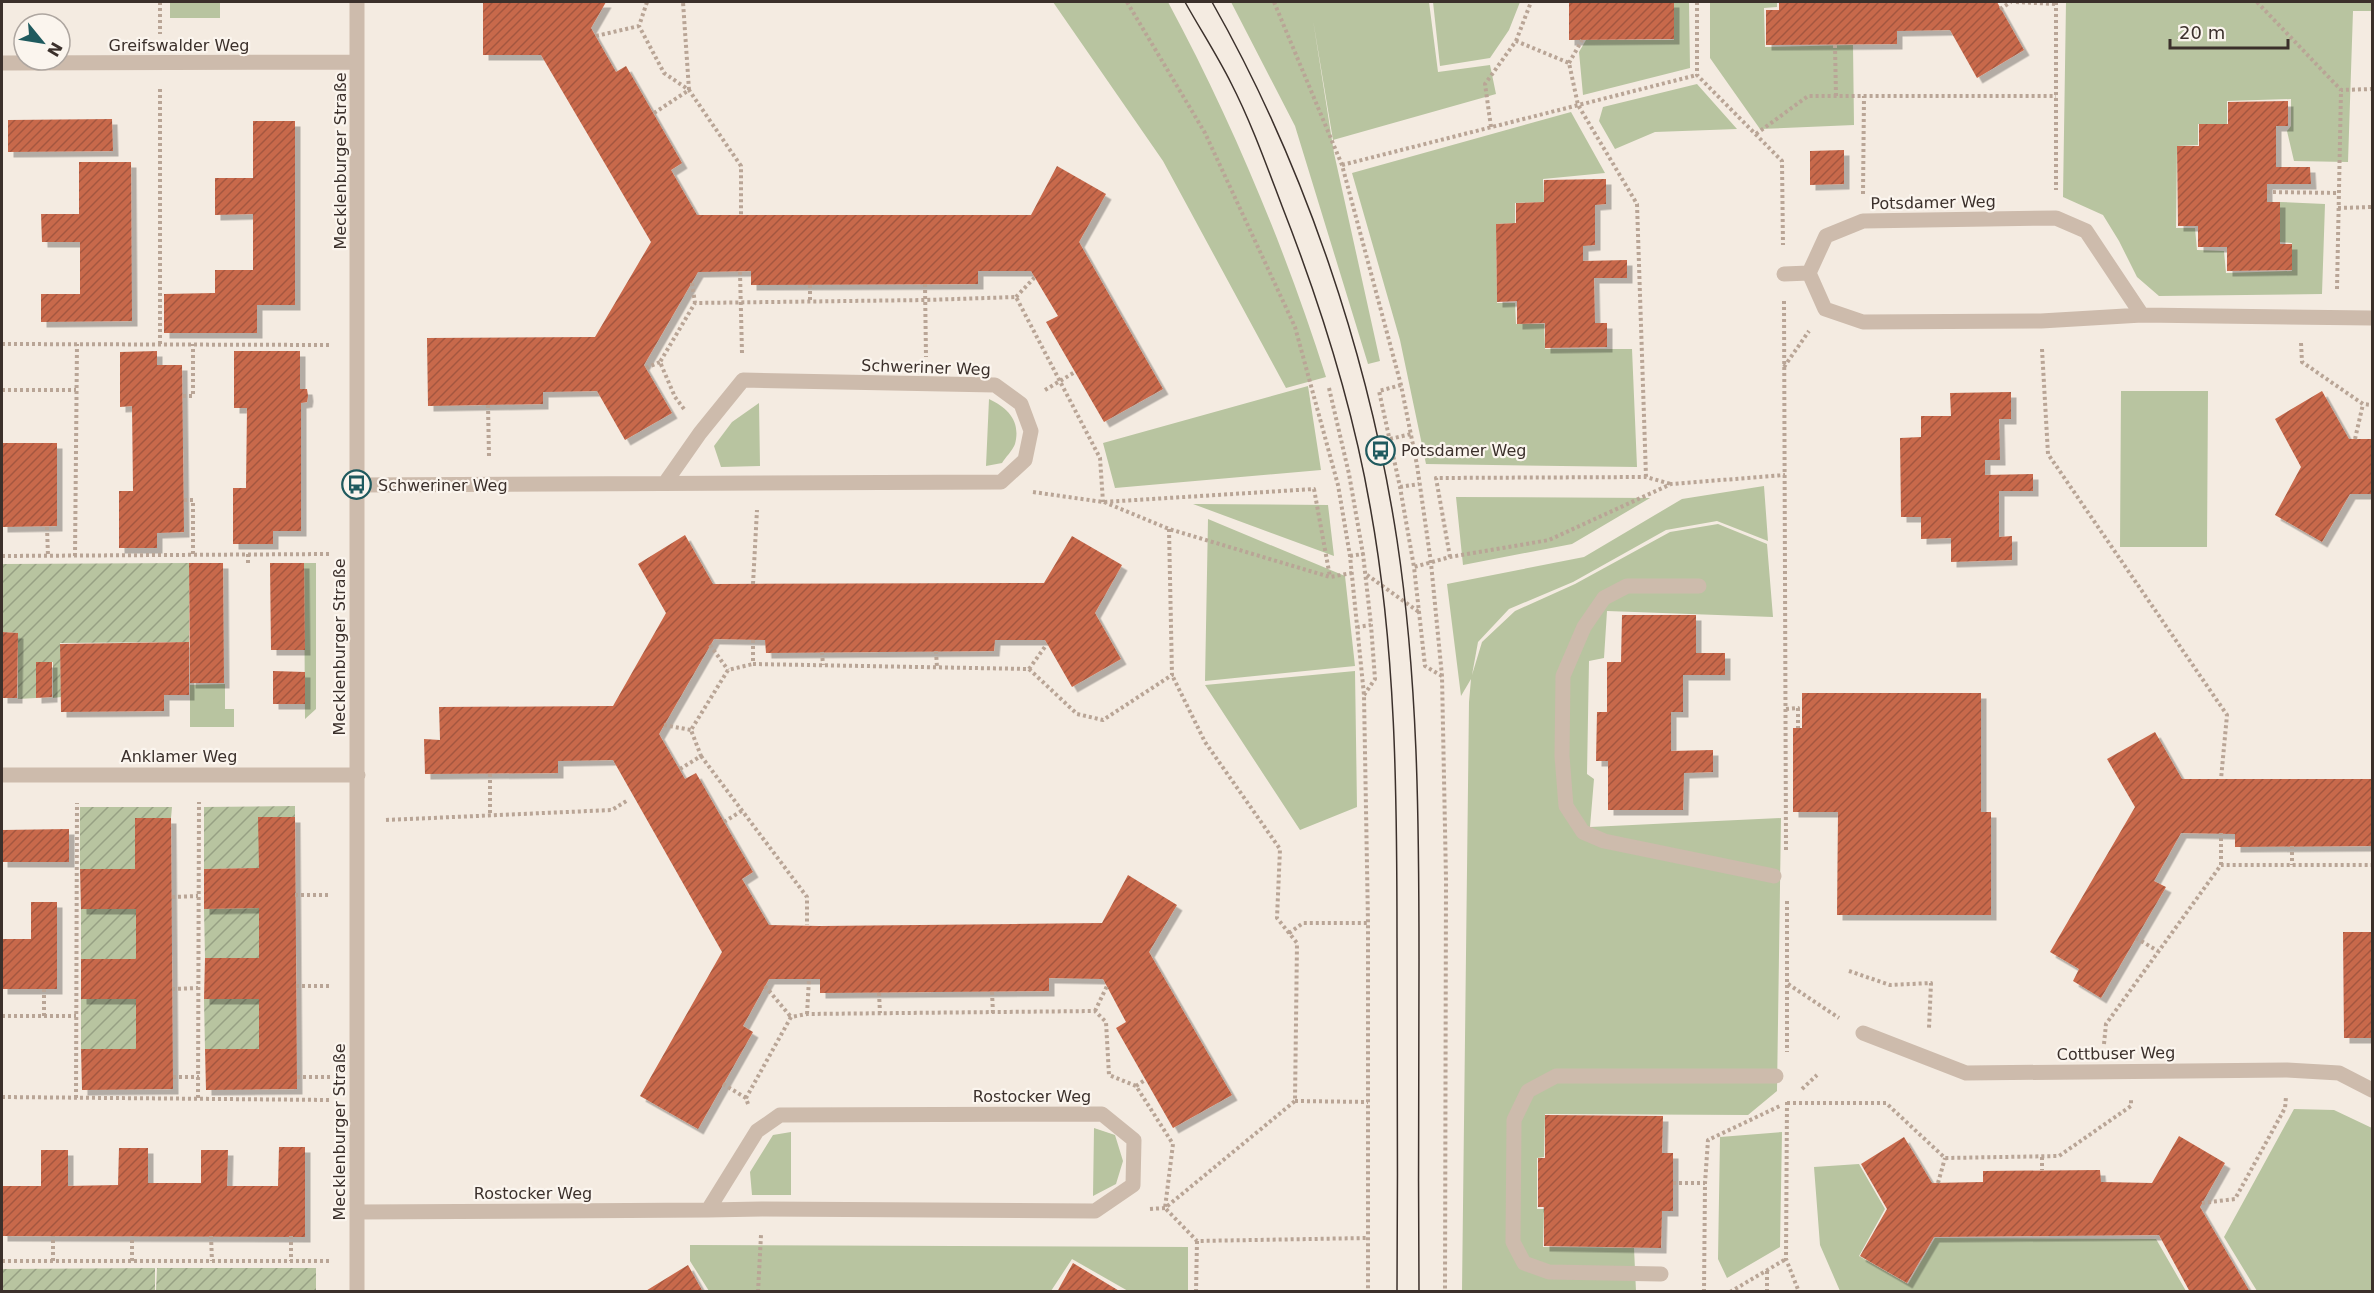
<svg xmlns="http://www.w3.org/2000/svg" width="2374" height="1293" viewBox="0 0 2374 1293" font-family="'DejaVu Sans',sans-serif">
	<defs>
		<pattern id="garden-furrows" width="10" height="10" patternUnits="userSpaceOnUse" patternTransform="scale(1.5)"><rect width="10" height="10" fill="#b8c4a0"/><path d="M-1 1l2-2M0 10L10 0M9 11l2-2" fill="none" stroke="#97a083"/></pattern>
		<pattern id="building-hatch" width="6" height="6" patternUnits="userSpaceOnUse" patternTransform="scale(1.5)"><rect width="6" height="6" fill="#c8694b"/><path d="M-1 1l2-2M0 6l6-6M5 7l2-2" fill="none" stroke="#a4573f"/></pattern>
		<filter id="shadow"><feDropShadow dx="5.5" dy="5.5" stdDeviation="0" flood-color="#0004"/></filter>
	</defs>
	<rect width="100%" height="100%" fill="#f4ebe1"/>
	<!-- green -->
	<path fill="#b8c4a0" d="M170,2l50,1v15h-50z
		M1053,2h115c64,119 117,246 158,375l-40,11 -123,-227z
		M1231,2h198l9,70 52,-7 6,29 -163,46 -20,-120 21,133 46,208 -12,3 -73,-238z
		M1433,2h87l-11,28 -19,28 -50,8z
		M1674,2h15l1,66 -107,27 -4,-43 7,-12h88z
		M1710,2h67v5l-13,1 1,39 88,-2 1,80 -94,4 -50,-71z
		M2066,2h306v9h-19l-5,151 -54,-1 -7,-30 4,-5v-27l-64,2v23h-29v21l-21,1 -1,82h19l2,22 27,1 2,22 66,-2v-28l-12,-1v-40l45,2 -3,90 -163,2 -22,-19 -18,-36 -16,-26 -40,-18z
		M1697,84l40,45 -82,3 -40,17 -16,-28 4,-14z
		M1571,112l34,61 -62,6 1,23 -29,1v20l-19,1 1,79h18l1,21h28l1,25h87l5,118 -211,-3 -26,-124 -48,-167z
		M1308,386l13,84 -206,18 -12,-45z
		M2121,391h87l-1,156h-87z
		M989,399c19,9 32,22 26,45 -2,6 -10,14 -13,19l-16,3z
		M759,403l1,63 -39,1 -7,-21 18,-24z
		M1764,486l4,55 -51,-20 -51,9 -93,52 -64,27 -31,33 -6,33 10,-33 33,-31 60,-27 95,-52 48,-8 49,20 6,73 -166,-6 -3,47 -15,3 -2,113 7,5 -4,48 191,-9 -4,273 -29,24 -203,-1 -1,43 -7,1v51h7l-1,38 91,1 2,43h-174l7,-589 2,-23 -10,17 -14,-112 137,-27 98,-58z
		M1456,497l194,1 -78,46 -109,21z
		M1193,504l135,1 6,51z
		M1208,519l137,57 10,90 -150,15z
		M304,563h12v146l-11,10z
		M1355,671l2,136 -57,23 -95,-145z
		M225,684v25h9v18h-44v-42z
		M2294,1109l40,1 38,18v163h-115l-33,-54z
		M1094,1128l21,7 8,26 -7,23 -23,12z
		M791,1132v63h-39l-2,-23 23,-37z
		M1782,1132l-2,115 -53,31 -9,-19 2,-122z
		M1859,1164l26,45 -26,47 49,28 27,-46 221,1 30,52h-346l-20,-46 -6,-78z
		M690,1245l498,2v44h-60l-56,-32 -21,32h-342l-19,-30z"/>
	<!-- garden -->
	<path fill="url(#garden-furrows)" d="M189,563v79l-129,1 1,54 -8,1v-36h-17v36l-18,1v-66l-16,-1v-68z
		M295,806v11l-36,1v50l-55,1v-62z
		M80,807h92l-1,11h-36v51h-55z
		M259,908v50h-54l-1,-49z
		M81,909h55v50h-55z
		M81,999h55v50h-55z
		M204,999h55v50h-54z
		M155,1268v23h-153v-22z
		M157,1268h159v23h-160z"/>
	<!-- building -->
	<path fill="url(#building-hatch)" filter="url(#shadow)" d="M483,2h123l-15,26 25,44 10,-6 56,97 -11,7 26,45h334l26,-49 49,28 -27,48 84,147 -59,33 -58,-100 12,-6 -27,-45h-53v13l-227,1v-14l-53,1 -54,93 28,48 -47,27 -28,-49 -54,1v12l-115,2 -1,-68 168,-1 56,-95 -110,-187h-58z
		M1569,2h105v37l-105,1z
		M1779,2h218l27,48 -47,28 -27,-48 -53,1v13l-131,1v-35h13z
		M2288,101v25h-12v41h34l1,17h-44v18h13v42h12v26l-65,1v-24h-29v-21h-20l-1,-80h22v-22h29v-22z
		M112,119l1,32 -105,1v-32z
		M253,121h42v184h-38v28h-93v-39l51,-1v-23h38v-56l-38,1v-37h38z
		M1844,150v34l-34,1v-34z
		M79,162h52l1,159 -91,1v-28h39v-52h-38l-1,-28h38z
		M1606,179v25l-11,1v40l-12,1v15l44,-1v18h-33l1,45h12v24l-62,1v-25l-28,1v-23l-20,1 -1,-78 20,-1v-20l28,-1v-22z
		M157,351v14h25l2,167 -27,1v15h-38v-57h14l-1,-85 -12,1v-55z
		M234,351h66v38h7l1,7 -1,6 -6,1v128h-28v13h-40v-56h13l1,-80h-13z
		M2322,391l27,48h23v55h-22l-28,48 -47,-27 26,-48 -26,-48z
		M2011,392v27h-12l1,41h-15v15l48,-1v17h-34v46l13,-1v24l-61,2v-24l-30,1v-22h-20l-1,-79 21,-1v-21h30l-1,-23z
		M2,443h55v83l-55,1z
		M685,535l28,49 331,-1 28,-47 50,29 -27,48 26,46 -49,28 -27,-47h-50l-1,11 -228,2 -1,-13 -51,-1 -55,95 26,45 11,-6 28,49 29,50 -11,7 27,46 51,1 282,-3 26,-48 49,30 -28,47 83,143 -59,33 -57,-100 10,-6 -23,-43 -54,-1v13l-229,2v-14h-51l-26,47 10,6 -55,97 -58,-33 82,-144 -109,-192 -55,1v12l-133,1 -1,-35 16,1 -1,-33 174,-1 53,-93 -28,-49z
		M189,563h34l1,120h-34z
		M270,563h34l1,87h-34z
		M1622,615h74v38h29v22h-42v37h-12v39l42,-1v22l-29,1 -1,37h-75v-49h-12l1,-49h10v-50h14z
		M2,632l16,1 -1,65h-15z
		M189,642v53h-25v16l-103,1 -1,-68z
		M36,662h16v35l-16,1z
		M273,671l32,1v32h-32z
		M1802,693h179v119h10v103h-154l1,-103h-45v-84h9z
		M2155,732l27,47h190v67l-137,1v-13l-54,-1 -27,48 12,6 -65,111 -28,-17 6,-12 -29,-17 85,-145 -28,-48z
		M258,817h37l2,272 -91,1 -1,-41h54v-50h-55l1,-41h54v-50l-55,1v-40l55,-1z
		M135,818h36l2,271 -91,1 -1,-41h55v-50h-55v-40h55v-50h-55l-1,-40h55z
		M69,829v33h-67v-32z
		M31,902h26v87h-55v-50h29z
		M2343,932h29v106h-28z
		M1545,1115l118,1 -1,37h11v58h-11l-1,37 -117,-2v-39h-6v-49h7z
		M2179,1136l46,27 -25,44 50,85h-60l-31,-57 -225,2 -27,46 -47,-27 27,-47 -26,-45 43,-27 28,46 51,-1v-11l117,-1 1,12 51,1z
		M279,1147h26v90l-303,-1v-50h39v-36h27v36l50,-1 1,-37h29v35h53v-33h27l-1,36h51z
		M1073,1263l48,29h-64z
		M688,1265l15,27h-59z"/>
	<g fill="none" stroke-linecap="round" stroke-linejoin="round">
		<!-- path -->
		<path stroke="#b9a596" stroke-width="4" stroke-dasharray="3 3" stroke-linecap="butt" d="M160,2v32
			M647,2l-8,24 25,47 25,17 52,76v49
			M1127,2l78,131 90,194 43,158 12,71 14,139 4,228v369
			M1274,2l68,163 59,220 16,80 14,98 11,113 4,203 -1,413
			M1697,2v73l85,86 1,84
			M2016,2l40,2
			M2056,2v188
			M2257,2l84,88
			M2000,9l11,-7
			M596,36l43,-10
			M1516,41l15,-39
			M1835,45l1,51
			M1569,63l13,-23
			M160,89v255
			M654,113l35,-23 -6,-88
			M1491,127l-6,-43 31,-43 53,22 9,42 59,99 9,273
			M1756,134l52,-38h248
			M1342,165l355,-90
			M2267,192l72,1
			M1863,194l1,-98
			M2338,208l34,-1
			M740,272l2,81
			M692,283l3,20
			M925,284l1,73
			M810,285v17
			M2337,289l4,-199 31,-1
			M1016,297l19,-20
			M1784,301l2,550
			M2301,343l1,19 61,42 9,1
			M2,344l328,1
			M2042,349l6,105 179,261 -6,64
			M1784,367l25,-36
			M646,368l14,-6
			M1401,385l-22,6 21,96 14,80
			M1329,388l20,86 14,80
			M2,390h74
			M1045,390l30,-18
			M183,396h10v-52
			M488,405l1,51
			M684,409l-9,-12 -15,-35 35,-59 230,-3 91,-3 84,161 3,44
			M1390,439l21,-5
			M2355,439l8,-35
			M1400,487l19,-3
			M1033,492l70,10 211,-13 16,88
			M184,500h9v55
			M1104,502l65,27 161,48 22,-4
			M47,527l1,29
			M2,556l329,-2
			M75,556l2,-212
			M1350,556l13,-2 8,71 -13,2
			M1450,557l-14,-79 210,-1 25,7
			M248,563v-9
			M1367,575l52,37
			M753,584l4,-74
			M753,640v24l276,5 48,45 26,6 69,-45 -3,-146
			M710,645l18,25
			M936,651l1,17
			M822,652l1,13
			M1029,669l18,-25
			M1442,676l-17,-10 -11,-99 36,-10 99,-17 122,-56 114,-9
			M1364,695l11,-16 -4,-54
			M1786,709l12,-1v20
			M664,725l27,5
			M701,756l106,141v28
			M680,769l21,-13 -10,-26 37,-60 25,-6
			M490,774v42
			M386,820l226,-10 16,-10
			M724,822l19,-12
			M2292,846v19
			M2221,865v-32
			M295,895h35
			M172,897l26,-1
			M1787,901v151
			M1289,933l14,-10h65
			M2136,938l22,13
			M1849,971l41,14 41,-2 -2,45
			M1788,984l51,34
			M296,986h34
			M765,986l26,31
			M172,989l26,-1
			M992,992l1,21
			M879,993l1,20
			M1095,1011l12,-25
			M807,1014l2,-35
			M2,1016h74
			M44,1016v-27
			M2104,1044l2,-20 115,-159h151
			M173,1077h26
			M297,1077h33
			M723,1084l23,14
			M1136,1086l9,-6
			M1802,1089l15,-14
			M2,1097l328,3
			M76,1098l1,-295
			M198,1098l1,-296
			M1295,1101l73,1
			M1787,1102l-1,157 13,33
			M1787,1103h99l59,55 114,-2 72,-50v-6
			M748,1104l-2,-6 45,-81 16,-3 288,-3 11,11 3,53 27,11 37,58 -8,64 32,33 171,-3
			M2042,1157v13
			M1673,1183h32
			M1938,1183l7,-25
			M2202,1203l33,-4 50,-91 1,-11
			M1150,1209l15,-1 130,-107 2,-158 -20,-25 3,-69 -75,-107 -33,-67
			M211,1236l1,25
			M291,1236v25
			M2,1261h327
			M53,1261v-25
			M132,1261v-25
			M1767,1271v21
			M758,1292l3,-57
			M1196,1292l1,-51
			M1704,1292l1,-109 3,-43 74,-35
			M1730,1292l56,-33"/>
		<!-- minor -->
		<path stroke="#cdbbac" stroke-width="15" d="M357,2v1290
			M2,63l355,-1
			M1784,274l25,-1
			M2142,315l-56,-84 -30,-13 -193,3 -37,15 -17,37 16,36 38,13 178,-1 101,-6 230,3
			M357,485l644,-3 24,-22 6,-29 -10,-27 -26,-19 -252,-5 -43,53 -35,50
			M1699,586h-72l-23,12 -20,29 -21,49 -1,80 4,50 17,26 21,9 170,35
			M2,775h356
			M1863,1033l103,40 321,-3 52,3 33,17
			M358,1212l350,-2 54,-1 333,2 38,-26 1,-45 -32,-26 -322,1 -23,16 -49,79
			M1661,1274l-112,-2 -25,-9 -11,-21 1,-122 14,-29 28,-15h220"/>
		<!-- tram -->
		<path stroke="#3b302b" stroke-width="1.5" d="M1185,2c15,27 32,53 46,81 20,39 35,81 51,123 38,97 70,197 88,300 26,142 27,288 27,432 0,118 1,236 0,354
			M1212,2c92,162 157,354 185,538 21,139 22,279 22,419 0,111 -1,222 0,333"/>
	</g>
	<!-- icons -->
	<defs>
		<symbol id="bus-ring" viewBox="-11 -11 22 22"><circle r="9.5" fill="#fbf5ee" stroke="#1f5a5e" stroke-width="1.5"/><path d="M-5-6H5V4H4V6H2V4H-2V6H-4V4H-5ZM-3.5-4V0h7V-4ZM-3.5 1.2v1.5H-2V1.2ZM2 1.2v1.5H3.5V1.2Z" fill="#1f5a5e"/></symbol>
	</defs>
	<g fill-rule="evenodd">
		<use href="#bus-ring" x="1364" y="434" width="33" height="33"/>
		<use href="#bus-ring" x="340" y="468" width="33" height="33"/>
	</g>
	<g text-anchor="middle" stroke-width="4.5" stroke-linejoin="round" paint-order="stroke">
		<!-- street labels -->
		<g font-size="16" fill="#3b302b" stroke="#fbf5ee">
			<text x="179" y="51">Greifswalder Weg</text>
			<text transform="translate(340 161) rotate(-90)" y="6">Mecklenburger Straße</text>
			<text transform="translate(1933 202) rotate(-1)" y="6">Potsdamer Weg</text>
			<text transform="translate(926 367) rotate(2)" y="6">Schweriner Weg</text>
			<text transform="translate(339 647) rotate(-90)" y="6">Mecklenburger Straße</text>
			<text x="179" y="762">Anklamer Weg</text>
			<text transform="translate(2116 1053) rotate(-1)" y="6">Cottbuser Weg</text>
			<text x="1032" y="1102">Rostocker Weg</text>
			<text transform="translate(339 1132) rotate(-90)" y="6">Mecklenburger Straße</text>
			<text x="533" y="1199">Rostocker Weg</text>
		</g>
		<!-- poi labels -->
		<g font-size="16" fill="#3b302b" stroke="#fbf5ee" text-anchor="start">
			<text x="1401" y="456">Potsdamer Weg</text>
			<text x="378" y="491">Schweriner Weg</text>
		</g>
	</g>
	<!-- border -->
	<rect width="2374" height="1293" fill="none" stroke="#3b302b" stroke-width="6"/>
	<!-- north arrow -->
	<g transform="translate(42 42) rotate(120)"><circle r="28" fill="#fbf5ee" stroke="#aea6a0" stroke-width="1.5"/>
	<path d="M0-4.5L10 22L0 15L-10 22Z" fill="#1f5a5e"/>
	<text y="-9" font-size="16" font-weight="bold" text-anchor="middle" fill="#3b302b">N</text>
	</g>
	<!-- scale -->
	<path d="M2170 39v9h118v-9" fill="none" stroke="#3b302b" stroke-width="3"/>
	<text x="2179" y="39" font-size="18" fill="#3b302b" stroke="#fbf5ee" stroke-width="4.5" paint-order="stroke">20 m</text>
</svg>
